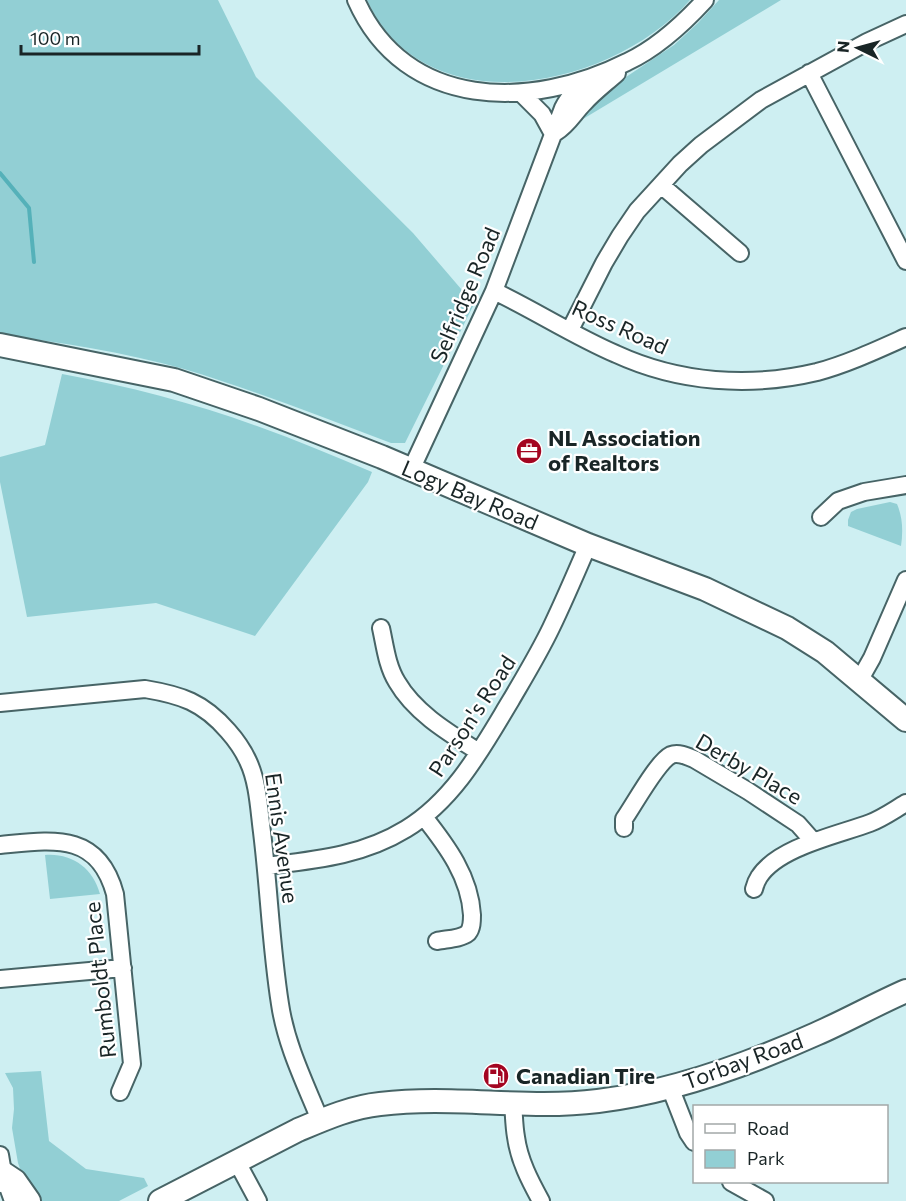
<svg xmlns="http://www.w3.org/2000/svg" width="906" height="1201" viewBox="0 0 906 1201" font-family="Commissioner,sans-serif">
	<rect width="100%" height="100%" fill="#ceeff2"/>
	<!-- green -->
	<path fill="#92cfd4" d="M0,0h218l38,77 157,156 61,71 -69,139h-14c-69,-26 -137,-53 -207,-74 -60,-17 -122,-26 -184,-35z
		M367,0h323c-77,88 -264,129 -323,0z
		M719,0h62l-208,125 34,-34 16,-12 51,-34 24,-22z
		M62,374c66,12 131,29 195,52 39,14 77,30 115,46l-4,10 -113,154 -99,-33 -129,14 -27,-135v-25l45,-12z
		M890,502l7,2c6,14 6,28 4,42l-53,-20v-6l3,-8 6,-3z
		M45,855c27,-2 48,13 55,39l-50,5z
		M41,1071l8,70 37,28 58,9 4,8 -29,15h-79l-13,-13 -9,-25 -6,-35 2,-19 -1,-21 -8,-15z"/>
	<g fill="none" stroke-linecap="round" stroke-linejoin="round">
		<!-- stream -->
		<path stroke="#55b1b9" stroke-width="4" d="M0,173l29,35 5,54"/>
		<defs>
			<path id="minor" d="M356,0c49,111 176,110 271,62 30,-14 56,-38 78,-62
				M809,73l97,188
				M521,93l21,21 11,20
				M556,132c12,-7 18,-19 28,-29 10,-11 22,-20 33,-30
				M661,185l79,68
				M494,291c42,20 80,45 122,63 63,29 134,34 201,18 30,-8 60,-22 89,-35
				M570,330l34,-67 16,-27 17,-25 43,-47 21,-19 60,-45 106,-58 39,-18
				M411,470l83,-179 69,-183c7,-14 17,-23 30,-31
				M821,517l17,-16 26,-9 42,-7
				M381,628c4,18 6,38 16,54 18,31 52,51 82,70
				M859,681l13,-23 34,-78
				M0,703l145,-14c36,6 58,13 83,42 8,9 15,19 20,30 10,21 11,48 14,71 7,57 9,115 18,172 6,41 25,79 40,116
				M424,817c23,29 46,60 48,98 0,6 0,13 -4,18 -7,6 -23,6 -31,8
				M624,828v-9c10,-14 33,-57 47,-64 7,-3 16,1 23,4l54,32 50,33 15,17
				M0,845c52,-5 98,-14 115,49l17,170 -12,28
				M266,866c49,-6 96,-10 140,-37 49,-30 76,-81 105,-129 14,-24 28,-47 40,-72 13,-27 25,-55 37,-83
				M754,889c1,-4 3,-9 5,-12 19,-30 79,-42 111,-54 13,-5 24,-13 36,-20
				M0,979l123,-11
				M670,1087l18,46 6,9
				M513,1103c1,11 1,23 3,34 3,23 14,44 25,64
				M0,1155l3,18 10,28
				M237,1162l21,39
				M731,1182l34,19"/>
			<path id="major" d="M0,345l174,35 85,29 123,48 206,88 117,44 82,39 38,24 81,68
				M0,1181l3,-8 12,8 14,20
				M160,1201l138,-71c26,-11 53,-23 82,-26 73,-9 146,6 218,-3 75,-9 149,-36 218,-67 30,-13 60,-30 90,-43"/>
		</defs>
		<!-- minor casing -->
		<use href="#minor" stroke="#476466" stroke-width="20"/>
		<!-- major casing -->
		<use href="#major" stroke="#476466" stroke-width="26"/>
		<!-- minor -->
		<use href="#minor" stroke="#fff" stroke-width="16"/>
		<!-- major -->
		<use href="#major" stroke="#fff" stroke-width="22"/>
	</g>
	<!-- icons -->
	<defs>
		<symbol id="office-disc" viewBox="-11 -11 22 22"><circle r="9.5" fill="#a30521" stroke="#fff"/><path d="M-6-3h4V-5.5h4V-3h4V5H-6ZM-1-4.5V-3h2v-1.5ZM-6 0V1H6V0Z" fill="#fff"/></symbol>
		<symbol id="fuel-disc" viewBox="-11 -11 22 22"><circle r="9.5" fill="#a30521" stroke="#fff"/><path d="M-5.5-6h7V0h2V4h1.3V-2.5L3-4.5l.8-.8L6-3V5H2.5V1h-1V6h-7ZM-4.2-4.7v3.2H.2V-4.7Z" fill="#fff"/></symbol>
	</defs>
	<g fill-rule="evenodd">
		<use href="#office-disc" x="514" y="436" width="30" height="30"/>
		<use href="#fuel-disc" x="481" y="1061" width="30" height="30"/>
	</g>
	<g text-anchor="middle" stroke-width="4.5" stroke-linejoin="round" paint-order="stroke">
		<!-- street labels -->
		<g font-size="22" fill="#192526" stroke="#fff">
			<text transform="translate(465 295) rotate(-67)" y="8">Selfridge Road</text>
			<text transform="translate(620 327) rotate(24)" y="8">Ross Road</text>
			<text transform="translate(470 495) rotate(23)" y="8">Logy Bay Road</text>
			<text transform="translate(472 716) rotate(-57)" y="8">Parson's Road</text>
			<text transform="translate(749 769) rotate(30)" y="8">Derby Place</text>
			<text transform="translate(282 838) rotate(82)" y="8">Ennis Avenue</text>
			<text transform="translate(100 980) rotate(-96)" y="8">Rumboldt Place</text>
			<text transform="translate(743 1061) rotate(-20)" y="8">Torbay Road</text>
		</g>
		<!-- poi labels -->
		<g font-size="22" font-weight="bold" fill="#192526" stroke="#fff" text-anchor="start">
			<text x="548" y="446">NL Association<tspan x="548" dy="25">of Realtors</tspan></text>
			<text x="516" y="1084">Canadian Tire</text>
		</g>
	</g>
	<!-- legend -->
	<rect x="693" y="1105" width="195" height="78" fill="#ffffff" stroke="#a3a8a8" stroke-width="1.5"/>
	<rect x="705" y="1124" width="30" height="9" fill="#ffffff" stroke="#a3a8a8" stroke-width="1.5"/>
	<text x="747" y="1135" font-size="18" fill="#192526">Road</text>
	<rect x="705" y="1150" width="30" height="18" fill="#92cfd4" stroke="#a3a8a8" stroke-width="1.5"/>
	<text x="747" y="1165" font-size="18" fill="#192526">Park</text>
	<!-- north arrow -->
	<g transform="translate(858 48) rotate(275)" stroke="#ffffff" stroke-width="4.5" paint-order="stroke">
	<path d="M0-4.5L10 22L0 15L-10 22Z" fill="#192526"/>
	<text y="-9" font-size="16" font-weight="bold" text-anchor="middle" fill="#192526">N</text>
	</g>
	<!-- scale -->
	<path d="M21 45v9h178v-9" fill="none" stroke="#192526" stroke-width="3"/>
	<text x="30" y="45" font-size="18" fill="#192526" stroke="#ffffff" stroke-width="4.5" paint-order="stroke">100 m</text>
</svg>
